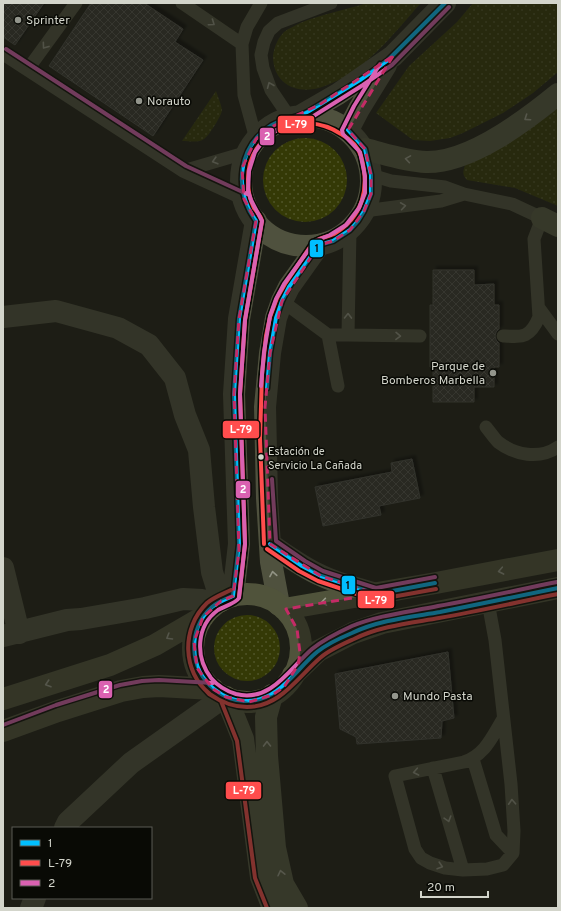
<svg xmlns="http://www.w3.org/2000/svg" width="561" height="911" viewBox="0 0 561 911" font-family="Overpass,sans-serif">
	<defs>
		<pattern id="grass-dots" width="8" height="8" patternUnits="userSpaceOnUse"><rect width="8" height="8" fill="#343906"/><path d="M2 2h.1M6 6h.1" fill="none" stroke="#505529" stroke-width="1.8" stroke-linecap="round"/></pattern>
		<pattern id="building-cross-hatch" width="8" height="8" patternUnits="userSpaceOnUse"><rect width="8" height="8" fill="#383933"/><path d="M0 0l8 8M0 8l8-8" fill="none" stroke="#54554f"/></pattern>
		<filter id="shadow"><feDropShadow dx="3.5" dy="-3.5" stdDeviation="1" flood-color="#0009"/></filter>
	</defs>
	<rect width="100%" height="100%" fill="#1d1e16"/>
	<!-- grass -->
	<path fill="url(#grass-dots)" d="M367,3h54c-29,32 -56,70 -99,84 -24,8 -49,-2 -49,-31 1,-9 5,-18 11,-24 5,-4 11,-6 16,-9 23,-9 45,-13 67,-20z
		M473,3h85v69l-25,21 -30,20 -40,20 -13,5 -20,3 -17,-1 -37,-27 33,-47 48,-44z
		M216,91c2,6 5,13 6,19 0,5 -13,26 -18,29 -5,4 -15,2 -22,2z
		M558,107v99l-43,-18 -48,-8c-5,-5 -4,-8 -2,-15l21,-10 62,-39z
		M263 180a42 42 0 1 1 84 0a42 42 0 1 1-84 0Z
		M214 648a33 33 0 1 1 66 0a33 33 0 1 1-66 0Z"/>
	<!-- building -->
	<path fill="url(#building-cross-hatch)" stroke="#4a4b45" filter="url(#shadow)" d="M3,3h41l-29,42 -12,-8z
		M91,3h53l39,26 -8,13 28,18 -50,76 -104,-70z
		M433,270h41v15l20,-1v21h5v24l-3,3 -1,4 1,4 3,3v24h-5v20h-20v15h-41v-35h-3v-62h3z
		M412,459l8,39 -41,8 2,9 -58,11 -8,-39 77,-15 -1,-9z
		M448,652l6,66 -12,3 -1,17 -84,6 -1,-7 -16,-8 -5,-55z"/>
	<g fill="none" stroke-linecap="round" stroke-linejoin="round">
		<!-- lane -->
		<path stroke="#4f513e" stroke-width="13" d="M182,3l60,41
			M3,54l180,117 61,28
			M28,69l48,-66
			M290,118l-19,-28 -8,-22 -2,-13 3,-13 5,-11 9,-8 53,-20
			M256,139l-12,-44 -2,-51 5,-17 14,-24
			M183,171l65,-19
			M371,175l20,6 54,6 19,7 48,10 30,14 -8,21 5,78c-9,21 -16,20 -36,19
			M364,211l77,-10 23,-7
			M282,301l46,34h20l2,-105
			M539,308l19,26
			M328,335l10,51
			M348,335l72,1
			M486,427c4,5 8,11 12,15 17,13 41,18 60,5
			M488,602l7,38 16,144 3,47 -1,22 -10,12 -16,4 -24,1 -18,-2 -15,-5 -9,-5 -6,-9 -20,-73 69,-14c21,-7 28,-25 39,-43
			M473,759l23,76 17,18
			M433,768l30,102"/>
		<!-- street -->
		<path stroke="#4f513e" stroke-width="22" d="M241 181a65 65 0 1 1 130 0a65 65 0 1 1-130 0Z
			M300,116l38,-22 55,-38 52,-53
			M348,130l11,-21 27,-44
			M3,317l53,-6 62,17 31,17 26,33 10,37 14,35 5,57 8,65 9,29
			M270,544c16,11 32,23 50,31 18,9 37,13 56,19
			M3,568l16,65
			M233,596l6,-52 -5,-150 5,-75 17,-98
			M279,605l-8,-43 -4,-64 -2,-91 5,-54 6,-35 6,-17 7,-14 30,-42
			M3,636l64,-16 14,-1 64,-11 38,-9 19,1 9,8
			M65,828l3,-6 63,-59 93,-66
			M31,908l4,-10"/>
		<!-- secondary -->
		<path stroke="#50533b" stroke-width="22" d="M193 648a54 54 0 1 1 108 0a54 54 0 1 1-108 0Z
			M284,609l152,-26 122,-23
			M293,675l25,-24 35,-18 29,-10 176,-35
			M3,699l107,-34 45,-20 48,-28
			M3,731l55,-20 63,-20 22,-4 16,-1 54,3"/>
		<!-- highway -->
		<path stroke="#565941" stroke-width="22" d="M365,149c20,5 40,12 61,13 44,1 99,-41 132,-68
			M542,218l16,8
			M272,695l-6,22 1,39 8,92 8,36 14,24
			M226,697l17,42 18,138 12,31"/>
		<defs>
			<path id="bus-1" d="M267,388l3,-35 6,-35 6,-17 7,-14 30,-42 14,-4 17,-11 8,-9 6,-10 7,-17v-19l-6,-26 -17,-19
				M270,544l32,22 19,10 55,18 59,-11
				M233,596l6,-52 -5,-150 5,-75 17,-98c-23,-32 -18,-75 16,-96 12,-7 25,-7 37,-14l51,-31 28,-20 57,-57
				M233,596c-7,3 -15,6 -21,11 -25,22 -23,62 2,82 10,8 21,13 34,12 32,-1 47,-31 69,-49 10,-8 23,-14 35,-19 27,-13 59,-16 88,-21 39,-8 79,-16 118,-24"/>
			<path id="bus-2" d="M267,549l32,22 19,10 57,19 61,-11
				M231,590c-8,4 -17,7 -24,13 -26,25 -25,69 3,91 11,8 23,13 37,13 33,0 50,-29 73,-49 9,-8 23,-14 34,-19 26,-13 57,-16 85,-21 40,-7 79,-16 119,-24
				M239,597l6,-53 -5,-150 5,-74 17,-99c-1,-5 -5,-9 -8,-13 -4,-8 -6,-18 -6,-27 -1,-50 53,-73 93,-47 9,5 17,13 20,22 9,32 2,61 -27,78 -8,4 -16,3 -22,10l-27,40 -8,14 -7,19 -4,19 -4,38 -2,64 4,106
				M200,684l9,10 12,7 16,40 18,137 12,30"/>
			<path id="bus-3" d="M449,7l-57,58 -29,20 -51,32 -12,5 -17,4 -18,12 -10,14 -6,19 -1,20 3,9 11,21 -17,99 -5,74 5,150 -6,54c-4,6 -15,8 -21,12 -22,16 -23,47 -7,68 6,7 15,13 25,16 35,9 54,-26 76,-45 11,-9 27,-17 40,-23 27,-11 57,-14 86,-20 40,-7 79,-16 119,-24
				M6,49l180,117 61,28
				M261,386l3,-34 6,-36 6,-17 8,-15 31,-43 15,-6 16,-10 13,-17 6,-15v-17l-5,-24 -17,-18 -1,-4 12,-24 26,-42
				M272,479l4,62 29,20 18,10 53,17 59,-11
				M3,725l53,-20 64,-20 22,-4 17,-1 54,3"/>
		</defs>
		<!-- bus-1 casing -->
		<use href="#bus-1" stroke="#090a05" stroke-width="7"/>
		<!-- bus-2 casing -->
		<use href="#bus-2" stroke="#090a05" stroke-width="7"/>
		<!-- bus-3 casing -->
		<use href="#bus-3" stroke="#090a05" stroke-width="7"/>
		<!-- bus-1 -->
		<use href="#bus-1" stroke="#00bfff" stroke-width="4"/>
		<!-- bus-2 -->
		<use href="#bus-2" stroke="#ff4d4d" stroke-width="4"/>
		<!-- bus-3 -->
		<use href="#bus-3" stroke="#da61b1" stroke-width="4"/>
	</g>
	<!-- one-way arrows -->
	<defs><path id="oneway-chevron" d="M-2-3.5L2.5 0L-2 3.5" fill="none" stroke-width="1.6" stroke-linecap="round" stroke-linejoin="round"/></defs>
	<g stroke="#919384">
		<use href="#oneway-chevron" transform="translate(212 23) rotate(35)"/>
		<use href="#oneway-chevron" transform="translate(45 46) rotate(126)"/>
		<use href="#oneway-chevron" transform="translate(270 85) rotate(-112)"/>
		<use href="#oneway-chevron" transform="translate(215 161) rotate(164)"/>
		<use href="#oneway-chevron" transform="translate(403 206) rotate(-8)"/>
		<use href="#oneway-chevron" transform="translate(348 316) rotate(-89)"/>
		<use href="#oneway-chevron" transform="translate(398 336) rotate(1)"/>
		<use href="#oneway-chevron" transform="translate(273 574) rotate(-100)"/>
		<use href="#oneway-chevron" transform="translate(416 772) rotate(169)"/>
		<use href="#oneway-chevron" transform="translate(512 802) rotate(-93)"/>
		<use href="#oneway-chevron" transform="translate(448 819) rotate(73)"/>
		<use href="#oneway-chevron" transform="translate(440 866) rotate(17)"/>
	</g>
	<g stroke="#9b9d8d">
		<use href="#oneway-chevron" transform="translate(527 118) rotate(146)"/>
		<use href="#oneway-chevron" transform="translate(408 159) rotate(-171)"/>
		<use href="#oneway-chevron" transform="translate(267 744) rotate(-91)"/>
		<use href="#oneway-chevron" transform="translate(281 873) rotate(-103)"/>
	</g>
	<g stroke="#989a8a">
		<use href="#oneway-chevron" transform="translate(501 571) rotate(169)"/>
		<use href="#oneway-chevron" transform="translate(324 602) rotate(171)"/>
		<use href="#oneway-chevron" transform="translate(169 637) rotate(149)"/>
		<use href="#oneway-chevron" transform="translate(48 684) rotate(162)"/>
	</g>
	<!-- marked area -->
	<path d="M0 0H561V911H0ZM393,56l-45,74 17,19 6,26v19l-7,17 -14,19 -17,11 -14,4 -37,56 -12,52 -5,54 5,137 51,32 55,18 -90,15 11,20 3,24 -2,12 -14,22 -12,8 -23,7 -23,-5 -13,-8 -16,-21 -3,-26 9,-25 18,-16 12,-5 6,-45 -5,-157 5,-75 17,-98 -12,-22 -2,-31 14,-29 13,-11 50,-23z" fill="#1d1e16" fill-opacity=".55" fill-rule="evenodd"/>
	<path fill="none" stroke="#c42b66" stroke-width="3" stroke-dasharray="8 5" stroke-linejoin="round" d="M393,56l-45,74 17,19 6,26v19l-7,17 -14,19 -17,11 -14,4 -37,56 -12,52 -5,54 5,137 51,32 55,18 -90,15 11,20 3,24 -2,12 -14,22 -12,8 -23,7 -23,-5 -13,-8 -16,-21 -3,-26 9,-25 18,-16 12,-5 6,-45 -5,-157 5,-75 17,-98 -12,-22 -2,-31 14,-29 13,-11 50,-23z"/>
	<!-- markers -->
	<g fill="#93958c" stroke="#090a05" stroke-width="1.5">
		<circle cx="18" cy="20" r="4"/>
		<circle cx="139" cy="101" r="4"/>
		<circle cx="493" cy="373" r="4"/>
		<circle cx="395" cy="696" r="4"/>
	</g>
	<circle fill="#d3d5cb" stroke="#090a05" stroke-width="1.5" cx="261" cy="457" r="3.5"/>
	<g text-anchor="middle" stroke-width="3" stroke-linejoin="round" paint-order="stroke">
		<!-- bus labels -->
		<g font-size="11" fill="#d3d5cb" stroke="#090a05" text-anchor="start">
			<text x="268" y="455">Estación de<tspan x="268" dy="14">Servicio La Cañada</tspan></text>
		</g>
		<!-- poi labels -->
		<g font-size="12" fill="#d3d5cb" stroke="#090a05" text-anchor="start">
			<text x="26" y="24">Sprinter</text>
			<text x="147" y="105">Norauto</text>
			<text x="485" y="370" text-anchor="end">Parque de<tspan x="485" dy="14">Bomberos Marbella</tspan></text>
			<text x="403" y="700">Mundo Pasta</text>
		</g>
	</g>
	<g stroke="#090a05" stroke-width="1.5">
		<rect x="277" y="115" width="38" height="19" rx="4" fill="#ff4d4d"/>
		<rect x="259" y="127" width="16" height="19" rx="4" fill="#da61b1"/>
		<rect x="309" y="239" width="15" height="19" rx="4" fill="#00bfff"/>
		<rect x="222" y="420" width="38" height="19" rx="4" fill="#ff4d4d"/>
		<rect x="235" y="480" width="16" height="19" rx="4" fill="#da61b1"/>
		<rect x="341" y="575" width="15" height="20" rx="4" fill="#00bfff"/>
		<rect x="357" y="590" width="38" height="19" rx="4" fill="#ff4d4d"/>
		<rect x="98" y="680" width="15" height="19" rx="4" fill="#da61b1"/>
		<rect x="225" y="781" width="37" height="19" rx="4" fill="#ff4d4d"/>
	</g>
	<g font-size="11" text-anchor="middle" font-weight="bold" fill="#fff">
		<text x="296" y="128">L-79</text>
		<text x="267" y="140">2</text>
		<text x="241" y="433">L-79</text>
		<text x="243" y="493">2</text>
		<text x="376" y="604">L-79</text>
		<text x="106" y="693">2</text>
		<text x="244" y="794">L-79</text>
	</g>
	<g font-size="11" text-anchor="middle" font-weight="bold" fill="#111">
		<text x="317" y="252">1</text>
		<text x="348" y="589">1</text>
	</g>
	<!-- border -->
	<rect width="561" height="911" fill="none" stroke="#d3d5cb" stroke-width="8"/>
	<!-- legend -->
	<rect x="12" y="827" width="140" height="72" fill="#090a05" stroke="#5a5b54"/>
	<rect x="20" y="840" width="20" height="6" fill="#00bfff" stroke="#5a5b54"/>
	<text x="48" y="847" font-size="12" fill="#d3d5cb">1</text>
	<rect x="20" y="860" width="20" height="6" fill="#ff4d4d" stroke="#5a5b54"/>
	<text x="48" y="867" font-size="12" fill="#d3d5cb">L-79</text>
	<rect x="20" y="880" width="20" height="6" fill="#da61b1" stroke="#5a5b54"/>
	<text x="48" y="887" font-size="12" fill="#d3d5cb">2</text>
	<!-- scale -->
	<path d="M421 891v6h67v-6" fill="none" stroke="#d3d5cb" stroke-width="2"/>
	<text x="427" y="891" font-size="12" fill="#d3d5cb" stroke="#090a05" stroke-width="3" paint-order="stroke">20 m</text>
</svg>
